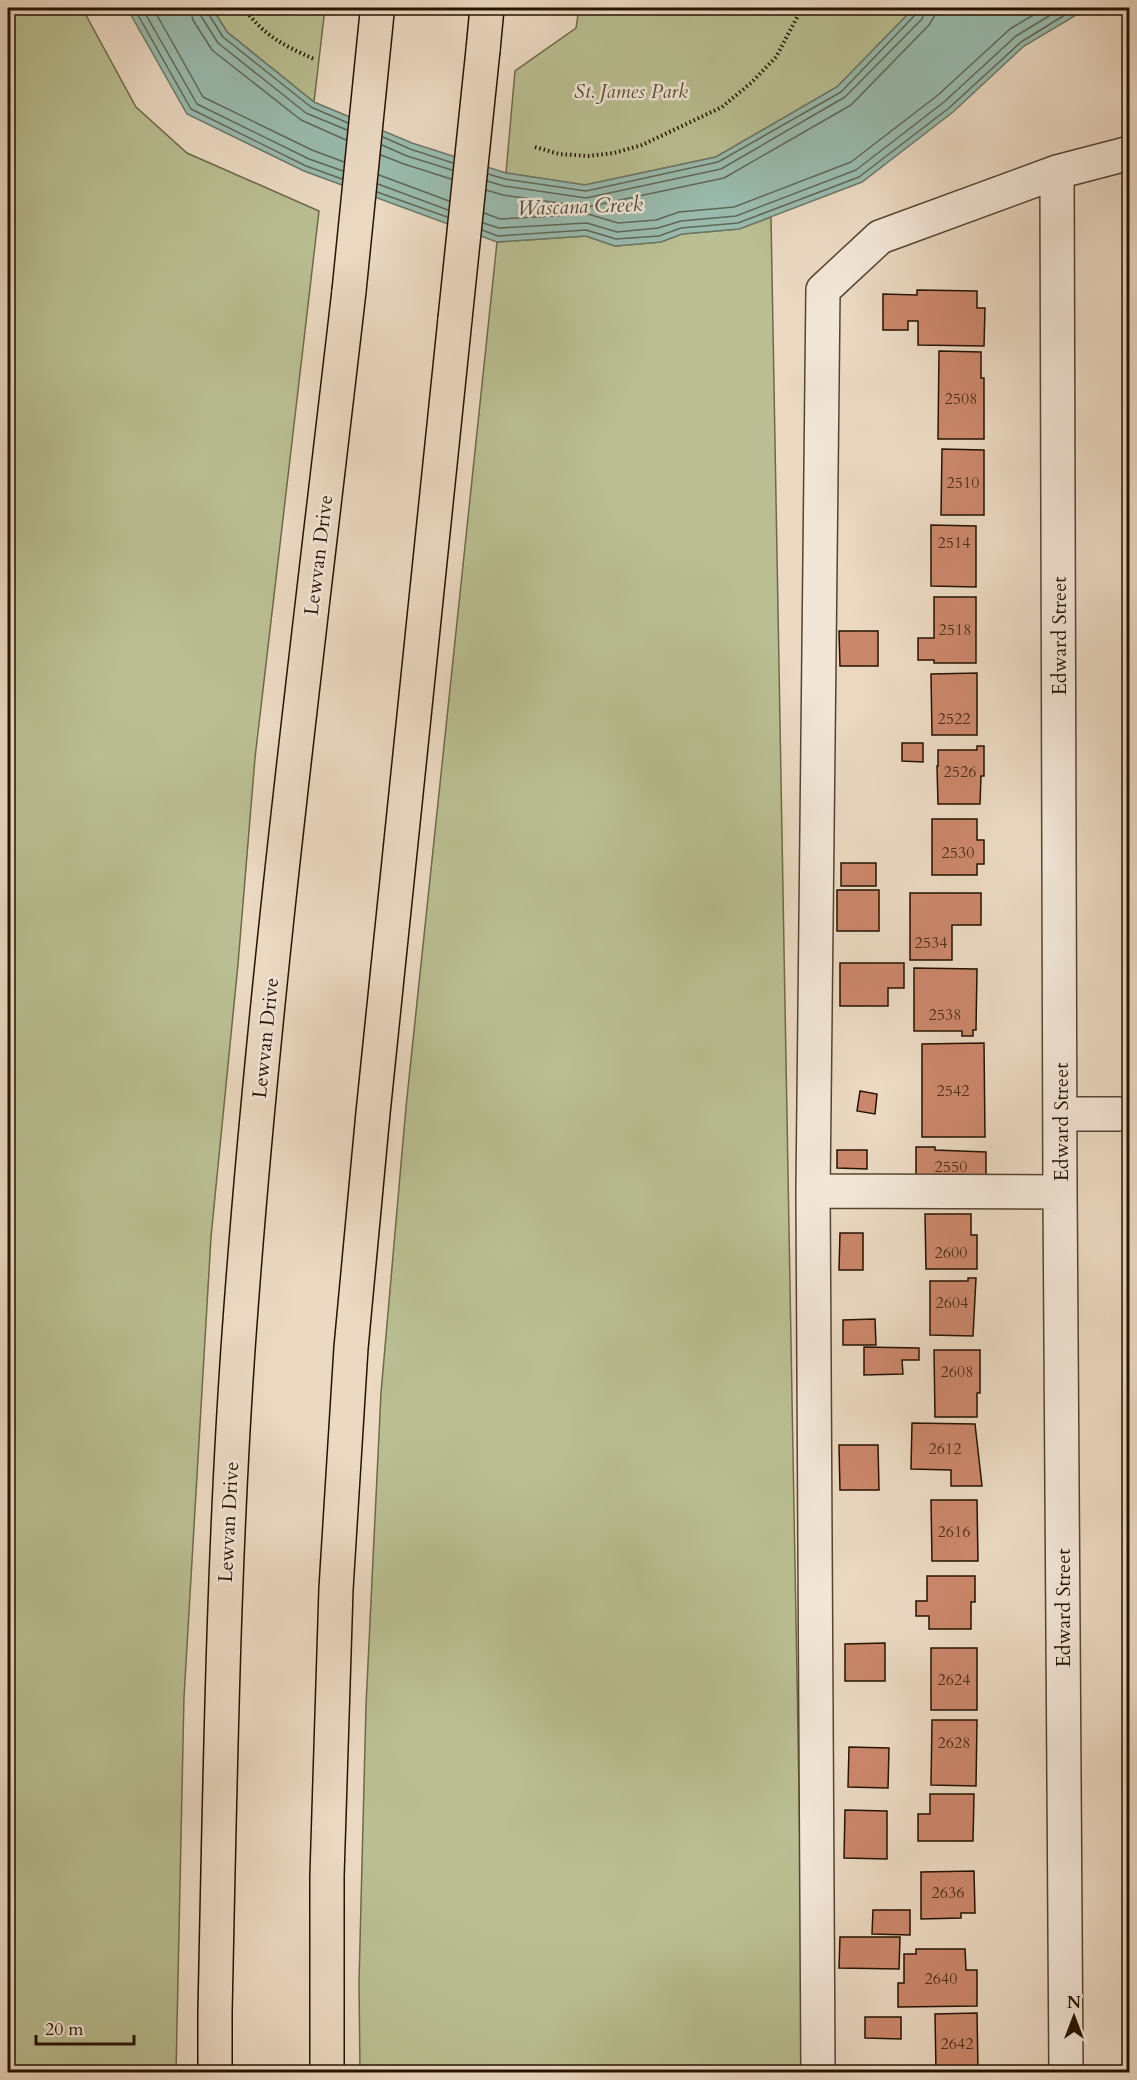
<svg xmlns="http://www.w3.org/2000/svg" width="1137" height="2080" viewBox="0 0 1137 2080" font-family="Cardo,serif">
	<rect width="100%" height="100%" fill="#ebd9c2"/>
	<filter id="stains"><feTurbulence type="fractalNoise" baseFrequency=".00333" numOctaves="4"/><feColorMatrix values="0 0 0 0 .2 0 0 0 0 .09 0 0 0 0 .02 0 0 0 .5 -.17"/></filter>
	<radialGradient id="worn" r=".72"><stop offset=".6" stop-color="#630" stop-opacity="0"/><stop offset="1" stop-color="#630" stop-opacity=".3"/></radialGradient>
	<!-- green -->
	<path fill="#b9bf92" stroke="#6f6949" stroke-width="1.5" d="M8,8h74l54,99 51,46 132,58 -64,547 -17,206 -27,273 -27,460 -8,375h-168z
		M212,8h113l-11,94 -87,-70z
		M579,8h335l-77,79 -121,70 -131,28 -79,-12 9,-102 61,-43z
		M771,217l33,1855h-444l-1,-89 7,-278 15,-312 25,-286 91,-865 89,-6 29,10 46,-4 21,-8 57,-5z"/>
	<!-- water -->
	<path fill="#99bbae" stroke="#6b7868" stroke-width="1.5" d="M127,8h85l15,24 87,70 98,41 94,30 79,12 131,-28 121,-70 77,-79h174l-64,38 -71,66 -91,70 -123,47 -57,5 -21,8 -46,4 -29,-10 -89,6 -193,-71 -117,-57z"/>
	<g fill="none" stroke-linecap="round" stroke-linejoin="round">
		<!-- shore -->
		<path stroke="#5f6757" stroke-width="1.5" d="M134,8l57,101 115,57 36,13
			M142,8l55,96 112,55 34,12
			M153,8l50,89 109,53 32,12
			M190,8l3,12 19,30 89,70 45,20
			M199,8l2,8 17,27 88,70 41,17
			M207,8l1,5 15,24 88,70 37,16
			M383,137l27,12 43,14
			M382,145l25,11 45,14
			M381,155l23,9 47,15
			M488,174l17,5 81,12 132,-29 123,-70 75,-78 2,-6
			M379,175l70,26
			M487,181l17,5 82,12 135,-29 124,-72 77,-78 4,-11
			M378,184l70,26
			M486,190l17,5 84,12 137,-29 127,-73 78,-80 5,-8 1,-9
			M377,192l70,25
			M484,213l16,6 88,-5 30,9 38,-3 23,-8 55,-5 117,-45 87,-67 72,-66 35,-21
			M483,223l16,5 88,-5 30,9 41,-4 23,-7 55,-5 120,-46 88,-68 72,-66 46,-28
			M482,230l16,6 88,-6 30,9 43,-3 22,-8 57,-5 121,-46 90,-69 72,-66 55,-34"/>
	</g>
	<!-- building -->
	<path fill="#cb876b" stroke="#251300" stroke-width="1.5" d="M917,290l60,1v17h8l-1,38 -66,-1v-24h-10v9h-25v-36l34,1z
		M939,351l42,1v26h3v61h-46z
		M942,449l42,1v65h-43z
		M931,525l45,1v61l-45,-1z
		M934,597h42v66h-42v-3h-16v-22h16z
		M839,631h39v35h-38z
		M977,673v62h-45l-1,-61z
		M902,743h21v19l-21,-1z
		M977,746h7v30h-3l-1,28h-42l-1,-38h1v-16h39z
		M932,819h45v21h7v24h-7v11h-45z
		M841,863h35v23h-35z
		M837,890h42v41h-42z
		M910,893h71v32h-29v35h-42z
		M840,963h64v25h-16v18h-48z
		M914,968l63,1 -1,61h-3v6h-11v-5h-48z
		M984,1043l1,94h-63v-93z
		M860,1091l17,3 -2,20 -18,-3z
		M916,1147h19v3l51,2v29l-70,4z
		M837,1150h30v19l-30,-1z
		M925,1214h46v21h6v34h-51z
		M840,1233h23v37h-24z
		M968,1278h8l-3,58 -43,-1v-54h38z
		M875,1319l1,26h-33v-25z
		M864,1347l55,1v12h-17l1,14 -39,1z
		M934,1350h46v43h-3v24h-42z
		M912,1423l63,1 7,62h-31v-16l-40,-1z
		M839,1445h39l1,45h-39z
		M931,1500h46l1,61h-46z
		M927,1576h48v26h-4v27h-42v-13h-13v-15h11z
		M885,1643v38h-40v-37z
		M931,1648h46v62h-46z
		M932,1720h45l-1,66 -45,-1z
		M849,1747l40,1 -1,40 -40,-1z
		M930,1794h44l-1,47h-55v-27h12z
		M845,1810l42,1v48l-43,-1z
		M974,1871l1,42h-14v5l-40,1v-47z
		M873,1910h37v25l-38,-1z
		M840,1937h60l-1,32 -60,-1z
		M916,1949h49l1,21h11v36l-79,1v-24h6v-29h12z
		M977,2013l1,59h-42l-1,-58z
		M865,2017h36v22l-36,-1z"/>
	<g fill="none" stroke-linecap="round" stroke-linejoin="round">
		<defs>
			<path id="minor" d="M1057,172l3,1020 6,880
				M1061,1114h69
				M813,1191l247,1
				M818,2072l-5,-881 10,-901 57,-53 177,-65 73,-19"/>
			<path id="major" d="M483,50l4,-42
				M215,2072v-60c5,-226 8,-452 24,-677 25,-349 70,-697 110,-1044
				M327,2072v-196l9,-287 15,-241 22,-235 82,-794"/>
		</defs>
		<!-- minor casing -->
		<use href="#minor" stroke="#564430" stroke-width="36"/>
		<!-- major casing -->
		<use href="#major" stroke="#251300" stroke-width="36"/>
		<!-- path -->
		<path stroke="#251300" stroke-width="4" stroke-dasharray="1.5 3" stroke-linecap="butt" d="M244,8c20,28 39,37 70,51
			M535,147l24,7 29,2 26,-3 28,-8 80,-38 30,-25 24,-25 26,-49"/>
		<!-- minor -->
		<use href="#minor" stroke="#f2e6d7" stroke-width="33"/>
		<!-- major -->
		<use href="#major" stroke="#ebd9c2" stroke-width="33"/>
		<defs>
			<path id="major-bridge" d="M349,291l28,-278
				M455,319l28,-269"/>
		</defs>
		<!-- major-bridge casing -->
		<use href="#major-bridge" stroke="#251300" stroke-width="36" stroke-linecap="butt"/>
		<!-- major-bridge -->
		<use href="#major-bridge" stroke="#ebd9c2" stroke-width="33"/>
	</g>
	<g text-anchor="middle" stroke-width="5" stroke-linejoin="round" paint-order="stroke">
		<!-- number labels -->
		<g font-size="16" fill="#4e301b">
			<text x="961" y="404">2508</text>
			<text x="963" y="488">2510</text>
			<text x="954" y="548">2514</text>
			<text x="955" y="635">2518</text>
			<text x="954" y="724">2522</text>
			<text x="960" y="777">2526</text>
			<text x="958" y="858">2530</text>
			<text x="931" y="948">2534</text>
			<text x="945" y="1020">2538</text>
			<text x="953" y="1096">2542</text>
			<text x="951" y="1172">2550</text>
			<text x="951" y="1258">2600</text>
			<text x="952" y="1308">2604</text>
			<text x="957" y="1377">2608</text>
			<text x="945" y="1454">2612</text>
			<text x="954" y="1537">2616</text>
			<text x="954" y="1685">2624</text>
			<text x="954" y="1748">2628</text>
			<text x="948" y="1898">2636</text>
			<text x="941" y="1984">2640</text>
			<text x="957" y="2049">2642</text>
		</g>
		<!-- park labels -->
		<g font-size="20" font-style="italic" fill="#594f33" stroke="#f2e6d7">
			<text x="631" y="98">St. James Park</text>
		</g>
		<!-- street labels -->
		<g font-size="20" fill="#251300" stroke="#f2e6d7">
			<text transform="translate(318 555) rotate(-83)" y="7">Lewvan Drive</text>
			<text transform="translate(1059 636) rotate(-90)" y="7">Edward Street</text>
			<text transform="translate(265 1038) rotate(-84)" y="7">Lewvan Drive</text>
			<text transform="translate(1061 1122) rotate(-90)" y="7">Edward Street</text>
			<text transform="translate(228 1522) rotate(-87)" y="7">Lewvan Drive</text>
			<text transform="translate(1063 1608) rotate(-90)" y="7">Edward Street</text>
		</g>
		<!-- water labels -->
		<g font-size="21" font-style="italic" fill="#4e4e3d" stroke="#f2e6d7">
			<text transform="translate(580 206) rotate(-2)" y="7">Wascana Creek</text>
		</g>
	</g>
	<!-- margin -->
	<rect width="1137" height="2080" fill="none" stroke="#ebd9c2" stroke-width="30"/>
	<rect x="9" y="9" width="1119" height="2062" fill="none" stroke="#251300" stroke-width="3"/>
	<rect x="15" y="15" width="1107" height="2050" fill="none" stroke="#251300" stroke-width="1.5"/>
	<!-- north arrow -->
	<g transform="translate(1074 2017)" stroke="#f2e6d7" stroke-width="4.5" paint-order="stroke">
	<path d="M0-4.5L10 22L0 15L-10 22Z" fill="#251300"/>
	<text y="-9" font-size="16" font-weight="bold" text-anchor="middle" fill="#251300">N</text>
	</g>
	<!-- scale -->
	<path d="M36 2035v9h98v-9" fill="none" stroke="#251300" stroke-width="3"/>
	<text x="45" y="2035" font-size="18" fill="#251300" stroke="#f2e6d7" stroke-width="4.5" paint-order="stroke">20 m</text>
	<rect width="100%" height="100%" filter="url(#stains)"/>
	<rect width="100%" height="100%" fill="url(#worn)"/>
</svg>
